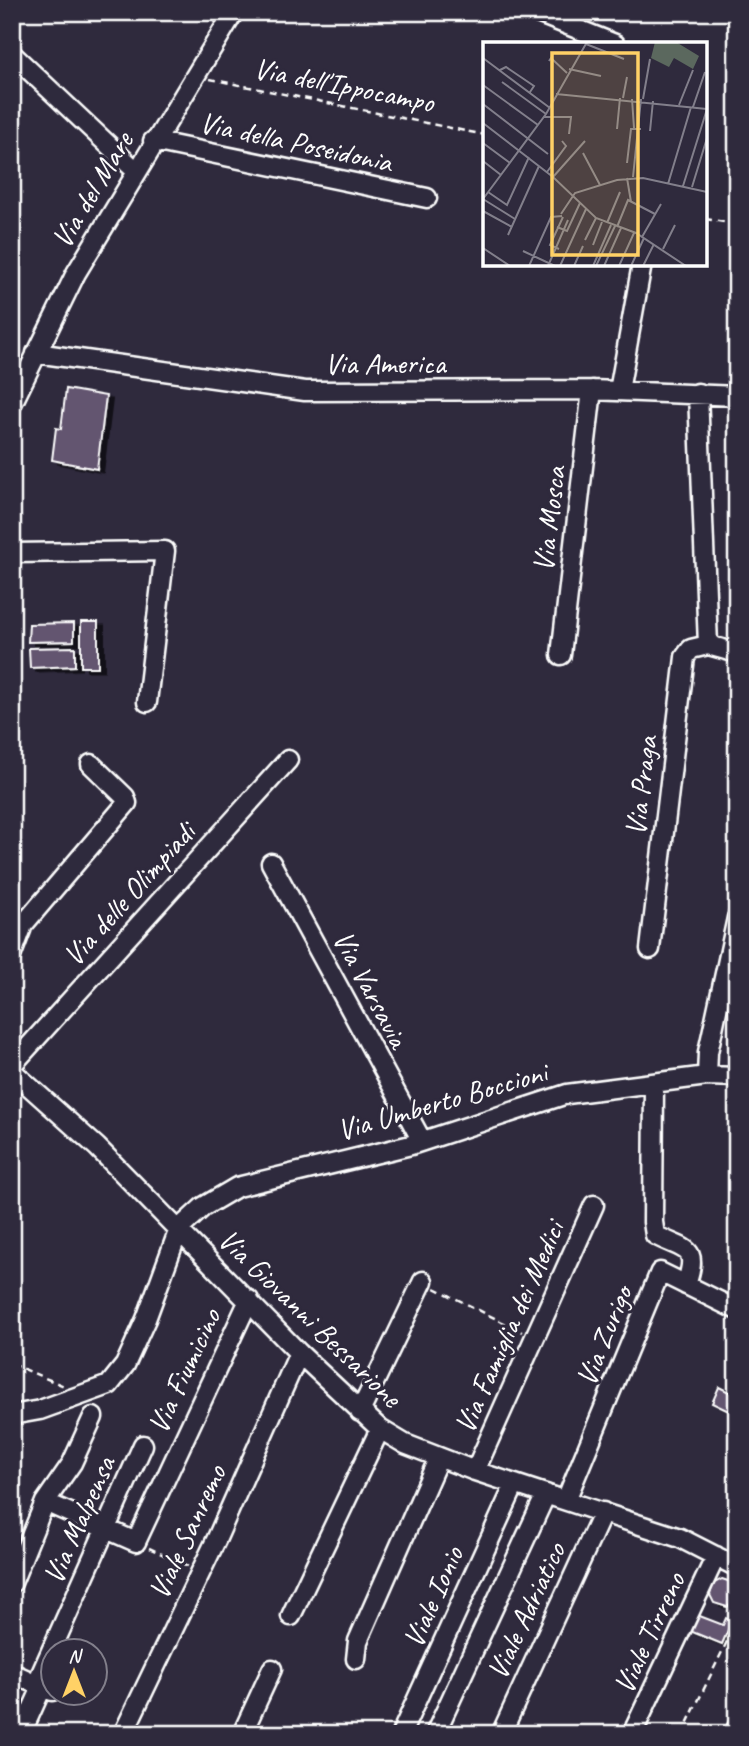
<svg xmlns="http://www.w3.org/2000/svg" width="749" height="1746" viewBox="0 0 749 1746" font-family="Caveat,sans-serif">
	<defs>
		<filter id="shadow"><feDropShadow dx="6" dy="3.5" stdDeviation="0" flood-color="#0009"/></filter>
	</defs>
	<rect width="100%" height="100%" fill="#2f2a3d"/>
	<filter id="ink" filterUnits="userSpaceOnUse"><feTurbulence type="fractalNoise" baseFrequency=".0143" numOctaves="2"/><feDisplacementMap in="SourceGraphic" scale="14" xChannelSelector="R" yChannelSelector="G"/><feConvolveMatrix kernelMatrix="1 2 1 2 8 2 1 2 1" color-interpolation-filters="sRGB"/></filter>
	<g filter="url(#ink)">
		<!-- building -->
		<path fill="#645570" stroke="#fff" stroke-width="2" filter="url(#shadow)" d="M66,389l40,7 -9,73 -45,-9 4,-32 5,1z
			M81,622h17v45h-17z
			M74,623v18l-46,1 1,-18z
			M75,647v19l-45,2 -1,-20z
			M719,1387l18,9v19l-25,-12z
			M722,1579l12,4 3,-3v20l-10,7 -13,-4 -4,-8 3,-11z
			M697,1615l26,10 3,-7 6,3 -10,23 -32,-13z"/>
		<g fill="none" stroke-linecap="round" stroke-linejoin="round">
			<defs>
				<path id="minor" d="M535,12l80,32
					M12,54l123,116
					M153,141l274,57
					M36,353l269,38 287,-1 145,6
					M619,391l23,-127
					M698,393l10,252
					M12,404l64,-131 158,-261
					M12,553l153,-2 -18,151
					M561,655l31,-265
					M271,863l151,278
					M650,949l35,-292 6,-8 17,-4 29,8
					M12,954l11,-29 104,-122 -2,-6 -34,-33
					M12,1065l276,-305
					M12,1071l85,76 202,206 81,76 25,15 70,27 205,67 57,29
					M707,1076l1,-24 29,-134
					M654,1084l-1,138 2,13c29,16 45,9 31,50
					M360,1412l63,-131
					M12,1415l28,-5 69,-25 16,-20 21,-46 33,-90 24,-22 34,-20 174,-42 156,-51 140,-18 30,1
					M475,1471l119,-266
					M566,1500l94,-228 77,38
					M45,1502l91,40 113,-242
					M12,1583l33,-81 27,-39 21,-46
					M291,1616l89,-187
					M356,1659l2,-18 81,-184
					M12,1673l40,18
					M21,1734l18,-40v-16l104,-233
					M123,1734l94,-196 82,-185
					M242,1734l30,-65
					M401,1734l114,-250
					M435,1734l111,-240
					M501,1734l102,-222
					M632,1734l84,-178
					M734,1734l3,-6"/>
			</defs>
			<!-- minor casing -->
			<use href="#minor" stroke="#fff" stroke-width="23"/>
			<!-- path -->
			<path stroke="#fff" stroke-width="2.5" stroke-dasharray="7 5" stroke-linecap="butt" d="M210,79l275,56
				M705,219l32,5
				M435,1288l87,44
				M12,1364l52,22
				M149,1548l39,18
				M682,1734l55,-113"/>
			<!-- minor -->
			<use href="#minor" stroke="#2f2a3d" stroke-width="18"/>
		</g>
	</g>
	<g text-anchor="middle" stroke-width="6" stroke-linejoin="round" paint-order="stroke">
		<!-- street labels -->
		<g font-size="30" fill="#fff" stroke="#2f2a3d">
			<text transform="translate(344 85) rotate(11)" y="10">Via dell'Ippocampo</text>
			<text transform="translate(296 142) rotate(12)" y="10">Via della Poseidonia</text>
			<text transform="translate(92 190) rotate(-59)" y="10">Via del Mare</text>
			<text x="385" y="373">Via America</text>
			<text transform="translate(549 519) rotate(-83)" y="10">Via Mosca</text>
			<text transform="translate(641 786) rotate(-83)" y="10">Via Praga</text>
			<text transform="translate(129 894) rotate(-48)" y="10">Via delle Olimpiadi</text>
			<text transform="translate(371 989) rotate(62)" y="10">Via Varsavia</text>
			<text transform="translate(442 1101) rotate(-16)" y="10">Via Umberto Boccioni</text>
			<text transform="translate(310 1318) rotate(44)" y="10">Via Giovanni Bessarione</text>
			<text transform="translate(509 1327) rotate(-66)" y="10">Via Famiglia dei Medici</text>
			<text transform="translate(604 1336) rotate(-68)" y="10">Via Zurigo</text>
			<text transform="translate(184 1371) rotate(-65)" y="10">Via Fiumicino</text>
			<text transform="translate(79 1520) rotate(-66)" y="10">Via Malpensa</text>
			<text transform="translate(187 1532) rotate(-65)" y="10">Viale Sanremo</text>
			<text transform="translate(433 1597) rotate(-66)" y="10">Viale Ionio</text>
			<text transform="translate(526 1611) rotate(-65)" y="10">Viale Adriatico</text>
			<text transform="translate(649 1633) rotate(-65)" y="10">Viale Tirreno</text>
		</g>
	</g>
	<!-- overview -->
	<g transform="translate(483 42)">
		<rect width="224" height="224" fill="#2f2a3d"/>
		<path d="M172,0h21l23,14 -6,13 -19,-11 -5,9 -18,-9z" fill="#5b685e"/>
		<path fill="none" stroke="#827f8b" stroke-width="2" d="M103,2l38,15M0,16l67,50M66,19l2,-3 16,15M86,27l32,7M17,28l6,-3 28,19 -4,6M19,40l44,32M0,43l55,40M73,52l151,15M140,56l4,-21M149,57l2,29M160,57l7,-40M0,62l65,50M196,63l14,-35M210,65l12,-35M61,75h27l-2,17M0,81l70,54 43,41 40,15 50,33M134,87l3,-31M167,89l3,-30M0,101l27,20M100,111l17,32M0,119l18,14M144,121l4,-34h10M64,130l19,-26 -4,-5M70,135l32,-36M150,135l8,-78M144,136l4,24M185,142l23,-77M200,144l24,-77M209,145l15,-49M5,150l19,13 22,-48M0,157l63,-85 41,-72M0,157l32,20M0,169l29,16M78,172l14,-21 42,-13 26,-2 64,14M124,181l13,-31M74,185l10,4 13,-28M134,185l11,-27 27,14M25,193l31,-69M159,195l19,-33M102,198l11,-22M110,203l9,-23M0,206l27,18M76,207l-9,-4 13,-28M180,207l12,-24M40,209l32,15M46,224l22,-49 11,-1M65,224l20,-46M77,224l26,-57M91,224l9,-20M110,224l18,-41M113,224l19,-40M121,224l17,-38M136,224l15,-33M148,224l13,-28M160,224l11,-22"/>
		<path fill="#ffd166" fill-opacity="0.15" stroke="#ffd166" stroke-width="3.5" d="M69,11h86v202h-86z"/>
		<rect width="224" height="224" fill="none" stroke="#fff" stroke-width="3.5"/>
	</g>
	<!-- margin -->
	<rect width="749" height="1746" fill="none" stroke="#2f2a3d" stroke-width="42"/>
	<rect x="21" y="21" width="707" height="1704" fill="none" stroke="#fff" stroke-width="2.5" filter="url(#ink)"/>
	<!-- north arrow -->
	<g transform="translate(74 1672)"><circle r="33" fill="#2f2a3d" stroke="#827f8b" stroke-width="2"/>
	<path d="M0-5L12 26L0 18L-12 26Z" fill="#ffd166"/>
	<text y="-10" font-size="19" font-weight="bold" text-anchor="middle" fill="#ffffff">N</text>
	</g>
</svg>
